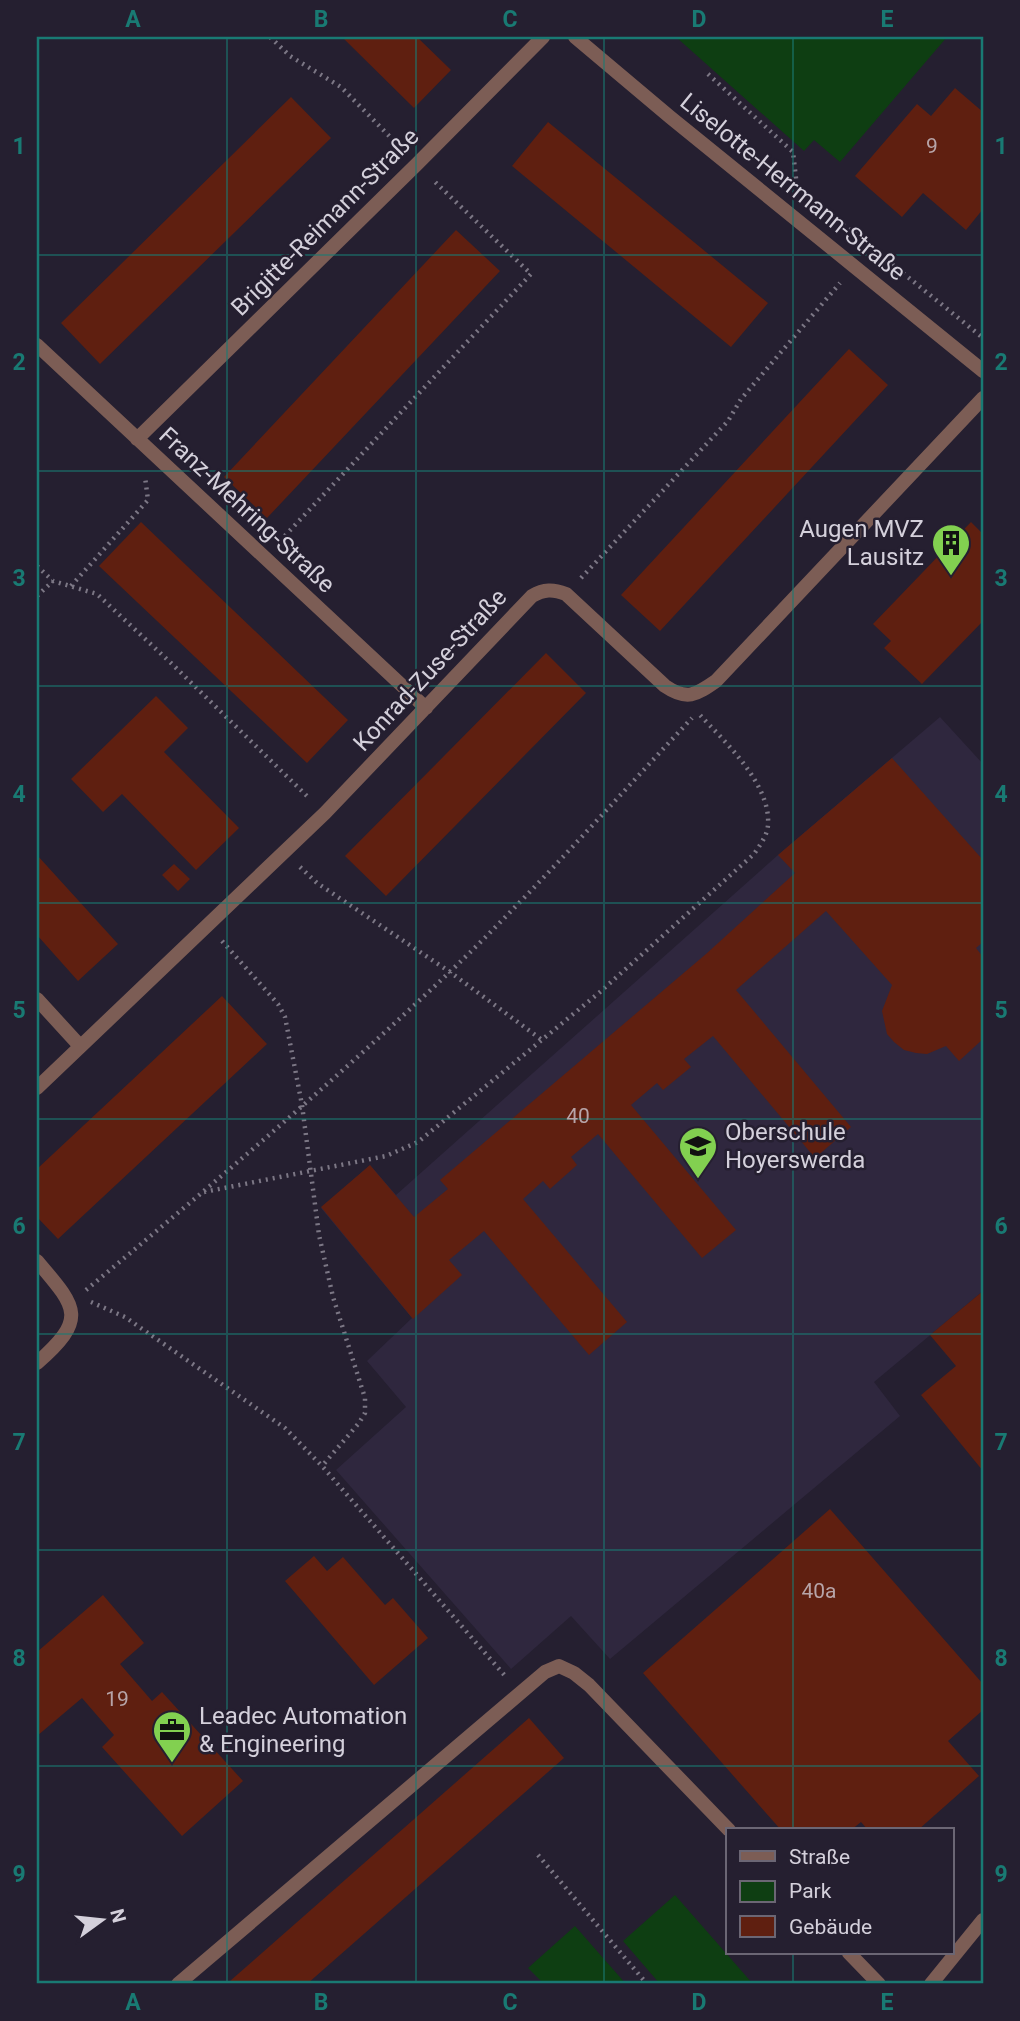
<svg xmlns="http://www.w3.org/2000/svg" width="1020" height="2021" viewBox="0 0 1020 2021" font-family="Roboto,sans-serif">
	<rect width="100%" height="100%" fill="#251f30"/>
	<!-- built -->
	<path fill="#2f273e" d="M940,717l43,47v527l-109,91 26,34 -290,243 -39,-43 -60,53 -175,-199 70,-63 -39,-46 45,-43 -91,-110 49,-43 26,30 382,-340z"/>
	<!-- green -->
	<path fill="#0e3e12" d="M676,37h271l-107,125 -26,-22 -10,11z
		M675,1895l78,89h-93l-37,-43z
		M575,1926l51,58h-82l-16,-16z"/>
	<!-- building -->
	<path fill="#5f1f10" d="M342,37h75l34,33 -37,38z
		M955,88l28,24v97l-17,21 -43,-37 -21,24 -47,-41 62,-72 14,12z
		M291,97l40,41 -231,226 -39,-41z
		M548,122l220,181 -37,44 -219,-181z
		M456,230l44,41 -233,247 -43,-41z
		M849,349l39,36 -228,246 -39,-36z
		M141,522l207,198 -41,43 -208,-197z
		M971,522l12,12v87l-61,63 -38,-36 7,-7 -18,-17z
		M546,653l40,40 -200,203 -41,-40z
		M156,696l32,32 -24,24 75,76 -43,42 -74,-76 -19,18 -32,-33z
		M892,758l91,102v82l-7,6 7,9v82l-24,22 -13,-15 -19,8 -11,-1 -12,-3 -10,-8 -7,-8 -5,-23 10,-26 -66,-74 -90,79 115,137 -36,31 -102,-122 -29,23 7,8 -28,23 -6,-7 -26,22 105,125 -34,28 -104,-124 -27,23 6,8 -27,24 -7,-8 -20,18 104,123 -38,33 -105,-124 -35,29 13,15 -49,44 -92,-112 49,-42 44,52 34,-28 -8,-9 266,-226 89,-81 -17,-18z
		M37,855l81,89 -40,37 -41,-46z
		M174,864l16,15 -12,12 -16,-16z
		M222,996l45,48 -209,195 -21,-22v-48z
		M983,1291v180l-62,-76 35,-29 -26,-31z
		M830,1509l153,175v26l-35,31 31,35 -61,54h-50l-7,-8 -10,8h-70l-138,-157z
		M314,1556l13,15 16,-14 42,48 8,-7 35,40 -54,47 -89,-104z
		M103,1595l41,48 -24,21 32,37 10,-9 81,89 -61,55 -80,-89 12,-12 -32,-37 -45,38v-84z
		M529,1718l35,40 -257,226h-75l-2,-3z"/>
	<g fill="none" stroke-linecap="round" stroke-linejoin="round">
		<!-- path -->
		<path stroke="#7c7785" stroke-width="4.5" stroke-dasharray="2 5" stroke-linecap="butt" d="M270,37l20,19 51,31 61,62
			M708,74l85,78 4,35 186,151
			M280,541l251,-267 -98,-94
			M37,566l16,15 44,13 75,70 138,135
			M581,578l147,-157 13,-22 99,-116
			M71,586l77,-86 -3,-23
			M37,596l16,-15
			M300,867l17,16 133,89 92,68
			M222,941l56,63 7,13 17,88 17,130 14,62 32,101v15l-6,10 -37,43
			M204,1192l182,-36 32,-14 182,-150 154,-138c6,-9 13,-18 14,-29 3,-41 -43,-83 -68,-110
			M86,1290c126,-105 251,-211 370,-324 82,-79 158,-165 236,-248
			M91,1302l34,15 160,111 37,38 184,211
			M538,1855l109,129"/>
		<!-- minor -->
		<path stroke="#7c5d55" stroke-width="14" d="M37,345l389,363
			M137,439l280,-275 126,-127
			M37,999l43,47
			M37,1088l288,-275 207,-217c12,-7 21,-7 34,-2l99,92c22,15 31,9 51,-5l267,-283
			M37,1261c40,47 51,57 0,102
			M849,1953l30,31
			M178,1984l367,-312 14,-6 15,7 15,12 140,145
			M931,1984l52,-64"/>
		<!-- tertiary -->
		<path stroke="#7c5d55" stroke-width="14" d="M575,37l95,80 313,254"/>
	</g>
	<!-- grid -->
	<path fill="none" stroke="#197a73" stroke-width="2" stroke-opacity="0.55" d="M227,37v1947M416,37v1947M604,37v1947M793,37v1793M37,255h946M37,471h946M37,686h946M37,903h946M37,1119h946M37,1334h946M37,1550h946M37,1766h946M793,1953v31"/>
	<!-- icons -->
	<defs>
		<symbol id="building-pin" viewBox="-11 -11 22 30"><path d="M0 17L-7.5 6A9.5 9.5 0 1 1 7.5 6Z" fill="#82d050" stroke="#251f30"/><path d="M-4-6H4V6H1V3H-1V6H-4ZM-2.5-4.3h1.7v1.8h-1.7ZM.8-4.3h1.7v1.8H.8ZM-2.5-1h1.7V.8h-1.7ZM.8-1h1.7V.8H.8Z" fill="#111"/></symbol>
		<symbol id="school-pin" viewBox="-11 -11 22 30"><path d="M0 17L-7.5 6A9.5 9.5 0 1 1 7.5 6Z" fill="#82d050" stroke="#251f30"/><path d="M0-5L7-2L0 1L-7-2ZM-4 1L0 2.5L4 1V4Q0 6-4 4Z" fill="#111"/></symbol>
		<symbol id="office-pin" viewBox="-11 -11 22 30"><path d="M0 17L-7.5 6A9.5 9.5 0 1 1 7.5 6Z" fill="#82d050" stroke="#251f30"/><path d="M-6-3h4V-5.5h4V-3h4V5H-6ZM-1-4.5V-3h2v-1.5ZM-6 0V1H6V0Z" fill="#111"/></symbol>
	</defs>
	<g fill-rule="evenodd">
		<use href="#building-pin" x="929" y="521" width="44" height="60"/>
		<use href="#school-pin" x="676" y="1124" width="44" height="60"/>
		<use href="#office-pin" x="150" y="1708" width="44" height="60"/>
	</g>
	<g text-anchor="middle" stroke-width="5" stroke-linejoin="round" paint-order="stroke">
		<!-- number labels -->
		<g font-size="21" fill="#b7a4a8">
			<text x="932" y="153">9</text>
			<text x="578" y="1123">40</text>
			<text x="819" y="1598">40a</text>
			<text x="117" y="1706">19</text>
		</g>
		<!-- street labels -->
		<g font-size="24" fill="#d4d0db" stroke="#251f30">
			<text transform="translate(793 187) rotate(39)" y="8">Liselotte-Herrmann-Straße</text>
			<text transform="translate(325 222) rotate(-45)" y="8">Brigitte-Reimann-Straße</text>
			<text transform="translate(247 510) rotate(43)" y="8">Franz-Mehring-Straße</text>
			<text transform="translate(430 670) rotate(-47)" y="8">Konrad-Zuse-Straße</text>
		</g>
		<!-- poi labels -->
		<g font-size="24" fill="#d4d0db" stroke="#251f30" text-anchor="start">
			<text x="924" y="537" text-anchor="end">Augen MVZ<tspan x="924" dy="28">Lausitz</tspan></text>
			<text x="725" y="1140">Oberschule<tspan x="725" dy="28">Hoyerswerda</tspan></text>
			<text x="199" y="1724">Leadec Automation<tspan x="199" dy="28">&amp; Engineering</tspan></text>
		</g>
	</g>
	<!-- border -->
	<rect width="1020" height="2021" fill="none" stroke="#251f30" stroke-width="77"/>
	<!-- legend -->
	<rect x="726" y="1828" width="228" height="126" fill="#251f30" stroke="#6b6674" stroke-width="2"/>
	<rect x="740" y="1851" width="35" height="10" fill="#7c5d55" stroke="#6b6674" stroke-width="2"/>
	<text x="789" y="1864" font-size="21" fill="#d4d0db">Straße</text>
	<rect x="740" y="1881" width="35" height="21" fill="#0e3e12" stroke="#6b6674" stroke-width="2"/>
	<text x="789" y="1898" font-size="21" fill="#d4d0db">Park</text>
	<rect x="740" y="1916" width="35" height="21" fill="#5f1f10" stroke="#6b6674" stroke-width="2"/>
	<text x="789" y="1934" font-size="21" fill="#d4d0db">Gebäude</text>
	<!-- north arrow -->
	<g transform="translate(102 1920) rotate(75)" stroke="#251f30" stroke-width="5" paint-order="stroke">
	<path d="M0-5L12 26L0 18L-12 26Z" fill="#d4d0db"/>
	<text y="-10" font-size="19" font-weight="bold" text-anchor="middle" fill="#d4d0db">N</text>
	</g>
	<rect x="38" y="38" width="944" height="1944" fill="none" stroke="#197a73" stroke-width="2.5"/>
	<g font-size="23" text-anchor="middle" font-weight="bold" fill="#197a73">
		<text x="133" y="27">A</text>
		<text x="321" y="27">B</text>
		<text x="510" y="27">C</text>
		<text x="699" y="27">D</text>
		<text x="887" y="27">E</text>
		<text x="19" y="154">1</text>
		<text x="1001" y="154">1</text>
		<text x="19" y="370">2</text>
		<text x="1001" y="370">2</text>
		<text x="19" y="586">3</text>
		<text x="1001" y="586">3</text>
		<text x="19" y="802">4</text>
		<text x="1001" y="802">4</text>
		<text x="19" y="1018">5</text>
		<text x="1001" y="1018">5</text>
		<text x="19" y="1234">6</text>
		<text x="1001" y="1234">6</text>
		<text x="19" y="1450">7</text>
		<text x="1001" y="1450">7</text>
		<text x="19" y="1666">8</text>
		<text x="1001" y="1666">8</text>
		<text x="19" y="1882">9</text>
		<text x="1001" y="1882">9</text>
		<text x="133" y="2010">A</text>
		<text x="321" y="2010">B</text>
		<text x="510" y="2010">C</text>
		<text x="699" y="2010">D</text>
		<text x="887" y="2010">E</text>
	</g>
</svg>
